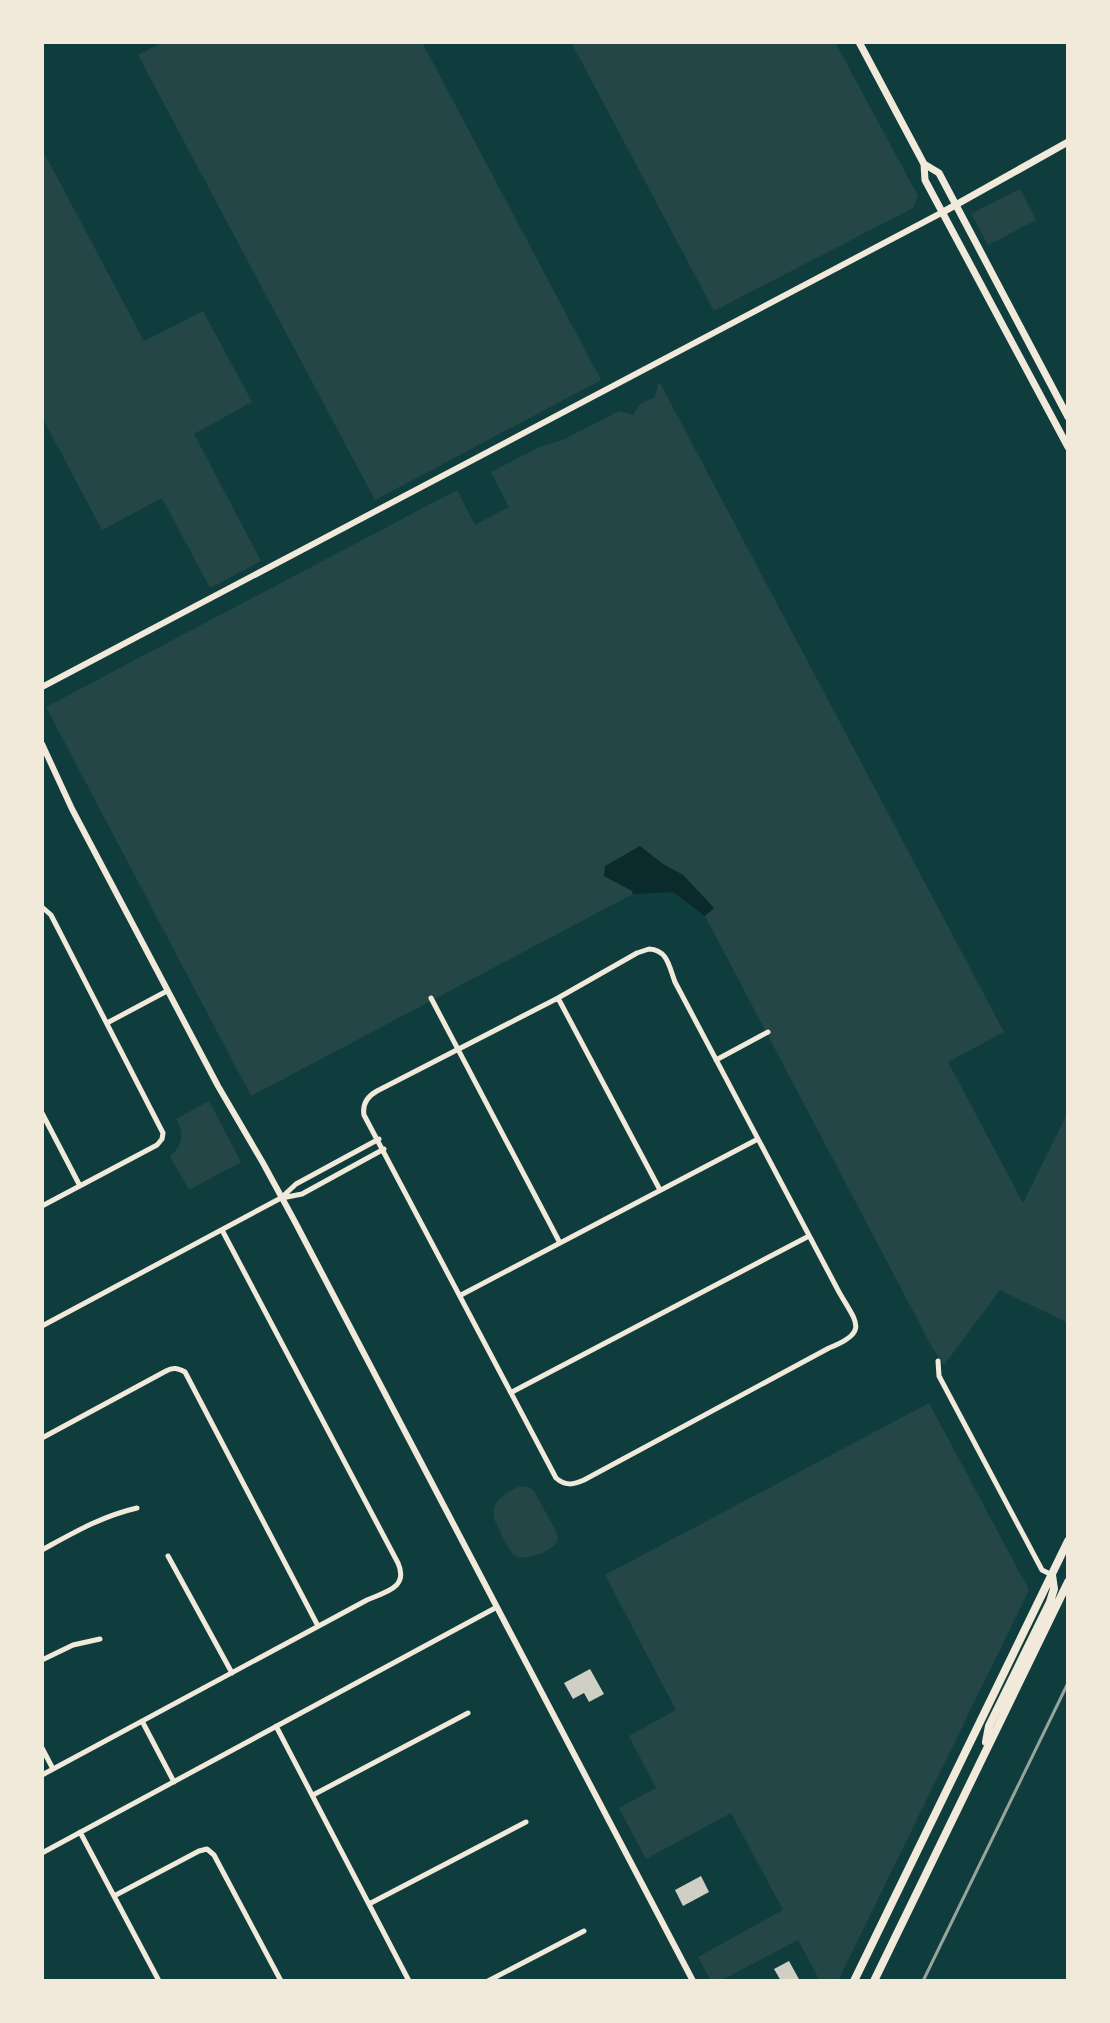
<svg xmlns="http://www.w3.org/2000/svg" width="1110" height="2023" viewBox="0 0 1110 2023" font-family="Jost,sans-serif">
	<rect width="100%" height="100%" fill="#0f3d3e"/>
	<!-- green -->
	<path fill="#244646" d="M163,42h259l179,338 -226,120 -237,-445z
		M571,42h264l83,154 -5,12 -199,103z
		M42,149l102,192 59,-30 49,91 -58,32 67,127 -51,27 -48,-90 -60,32 -60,-113z
		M1020,189l16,31 -48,25 -17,-31z
		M660,383l344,649 -56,30 75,141 45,-91v211l-68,-33 -56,75 -11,-16 -228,-433 9,-8 -31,-33 -20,-11 -23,-17 -7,47 -382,202 -205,-389 411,-217 18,35 34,-18 -18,-35 49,-25 23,-7 56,-29 14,4 7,-11 15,-7 3,-13z
		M209,1101l32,61 -52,28 -19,-34c13,-10 15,-24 6,-37z
		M929,1403l100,187 -191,391h-18l-22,-41 -78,41h-9l-13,-24 85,-47 -52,-97 -85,46 -27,-51 37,-20 -27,-52 47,-26 -71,-135z
		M520,1486l8,1 6,4 23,42c0,2 1,4 1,6 -3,12 -36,25 -45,15 -8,-9 -13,-24 -19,-35 -3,-20 11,-25 26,-33z"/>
	<!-- water -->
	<path fill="#0a2a2b" d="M640,846l23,18 20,11 31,33 -9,8 -32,-24 -40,2 -1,-3 -28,-15 1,-10z"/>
	<!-- building -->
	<path fill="#cfcfc3" d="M590,1669l14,25 -15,8 -5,-9 -11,6 -9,-16z
		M701,1876l8,16 -26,14 -8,-16z
		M789,1961l11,20h-19l-7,-12z"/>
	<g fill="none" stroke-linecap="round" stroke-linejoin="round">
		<!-- minor -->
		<path stroke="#f1e9da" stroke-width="5" d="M42,907l9,8 112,218 -1,6 -5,6 -115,61
			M649,949c19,1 20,18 26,33l164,310c17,30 31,40 -10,56l-245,132c-11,5 -19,6 -28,-2l-192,-363c-2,-12 4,-19 13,-24l181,-93 79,-45z
			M431,998l129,245
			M558,998l102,192
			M107,1023l60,-32
			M716,1060l52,-28
			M42,1113l38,73
			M282,1198l20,-4 82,-45
			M461,1295l297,-156
			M42,1326l239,-128 15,-14 83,-45
			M938,1361l1,15 103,194 10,5
			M512,1392l297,-156
			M42,1438l124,-67c7,-4 12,-3 19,1l133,254
			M42,1550c31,-17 60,-34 95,-42
			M168,1556l64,117
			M42,1660l31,-15 27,-6
			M142,1721l32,61
			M276,1726l133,255
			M42,1748l11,21
			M42,1775l325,-175c18,-8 42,-12 31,-37l-176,-333
			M313,1795l155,-82
			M80,1832l79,149
			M42,1853l455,-246
			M114,1896l85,-45 8,-2 7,6 67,126
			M369,1904l157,-82
			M488,1981l96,-50"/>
		<!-- tertiary -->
		<path stroke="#f1e9da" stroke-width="6" d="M42,687l901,-475
			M42,744l30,65 146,277 45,77 31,57 399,761"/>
		<!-- secondary -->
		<path stroke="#f1e9da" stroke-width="7" d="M859,42l65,122 1,16 143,267
			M924,164l15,9 129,244
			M943,212l125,-70"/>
		<!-- primary -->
		<path stroke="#f1e9da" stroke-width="8" d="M986,1742l3,-16 61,-124 4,-13 -2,-14
			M854,1981l214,-440
			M874,1981l194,-399"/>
		<!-- rail -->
		<path stroke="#97a49c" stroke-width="3" d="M923,1981l145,-298"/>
	</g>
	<!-- border -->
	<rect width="1110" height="2023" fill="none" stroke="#f1e9da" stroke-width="88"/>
</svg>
